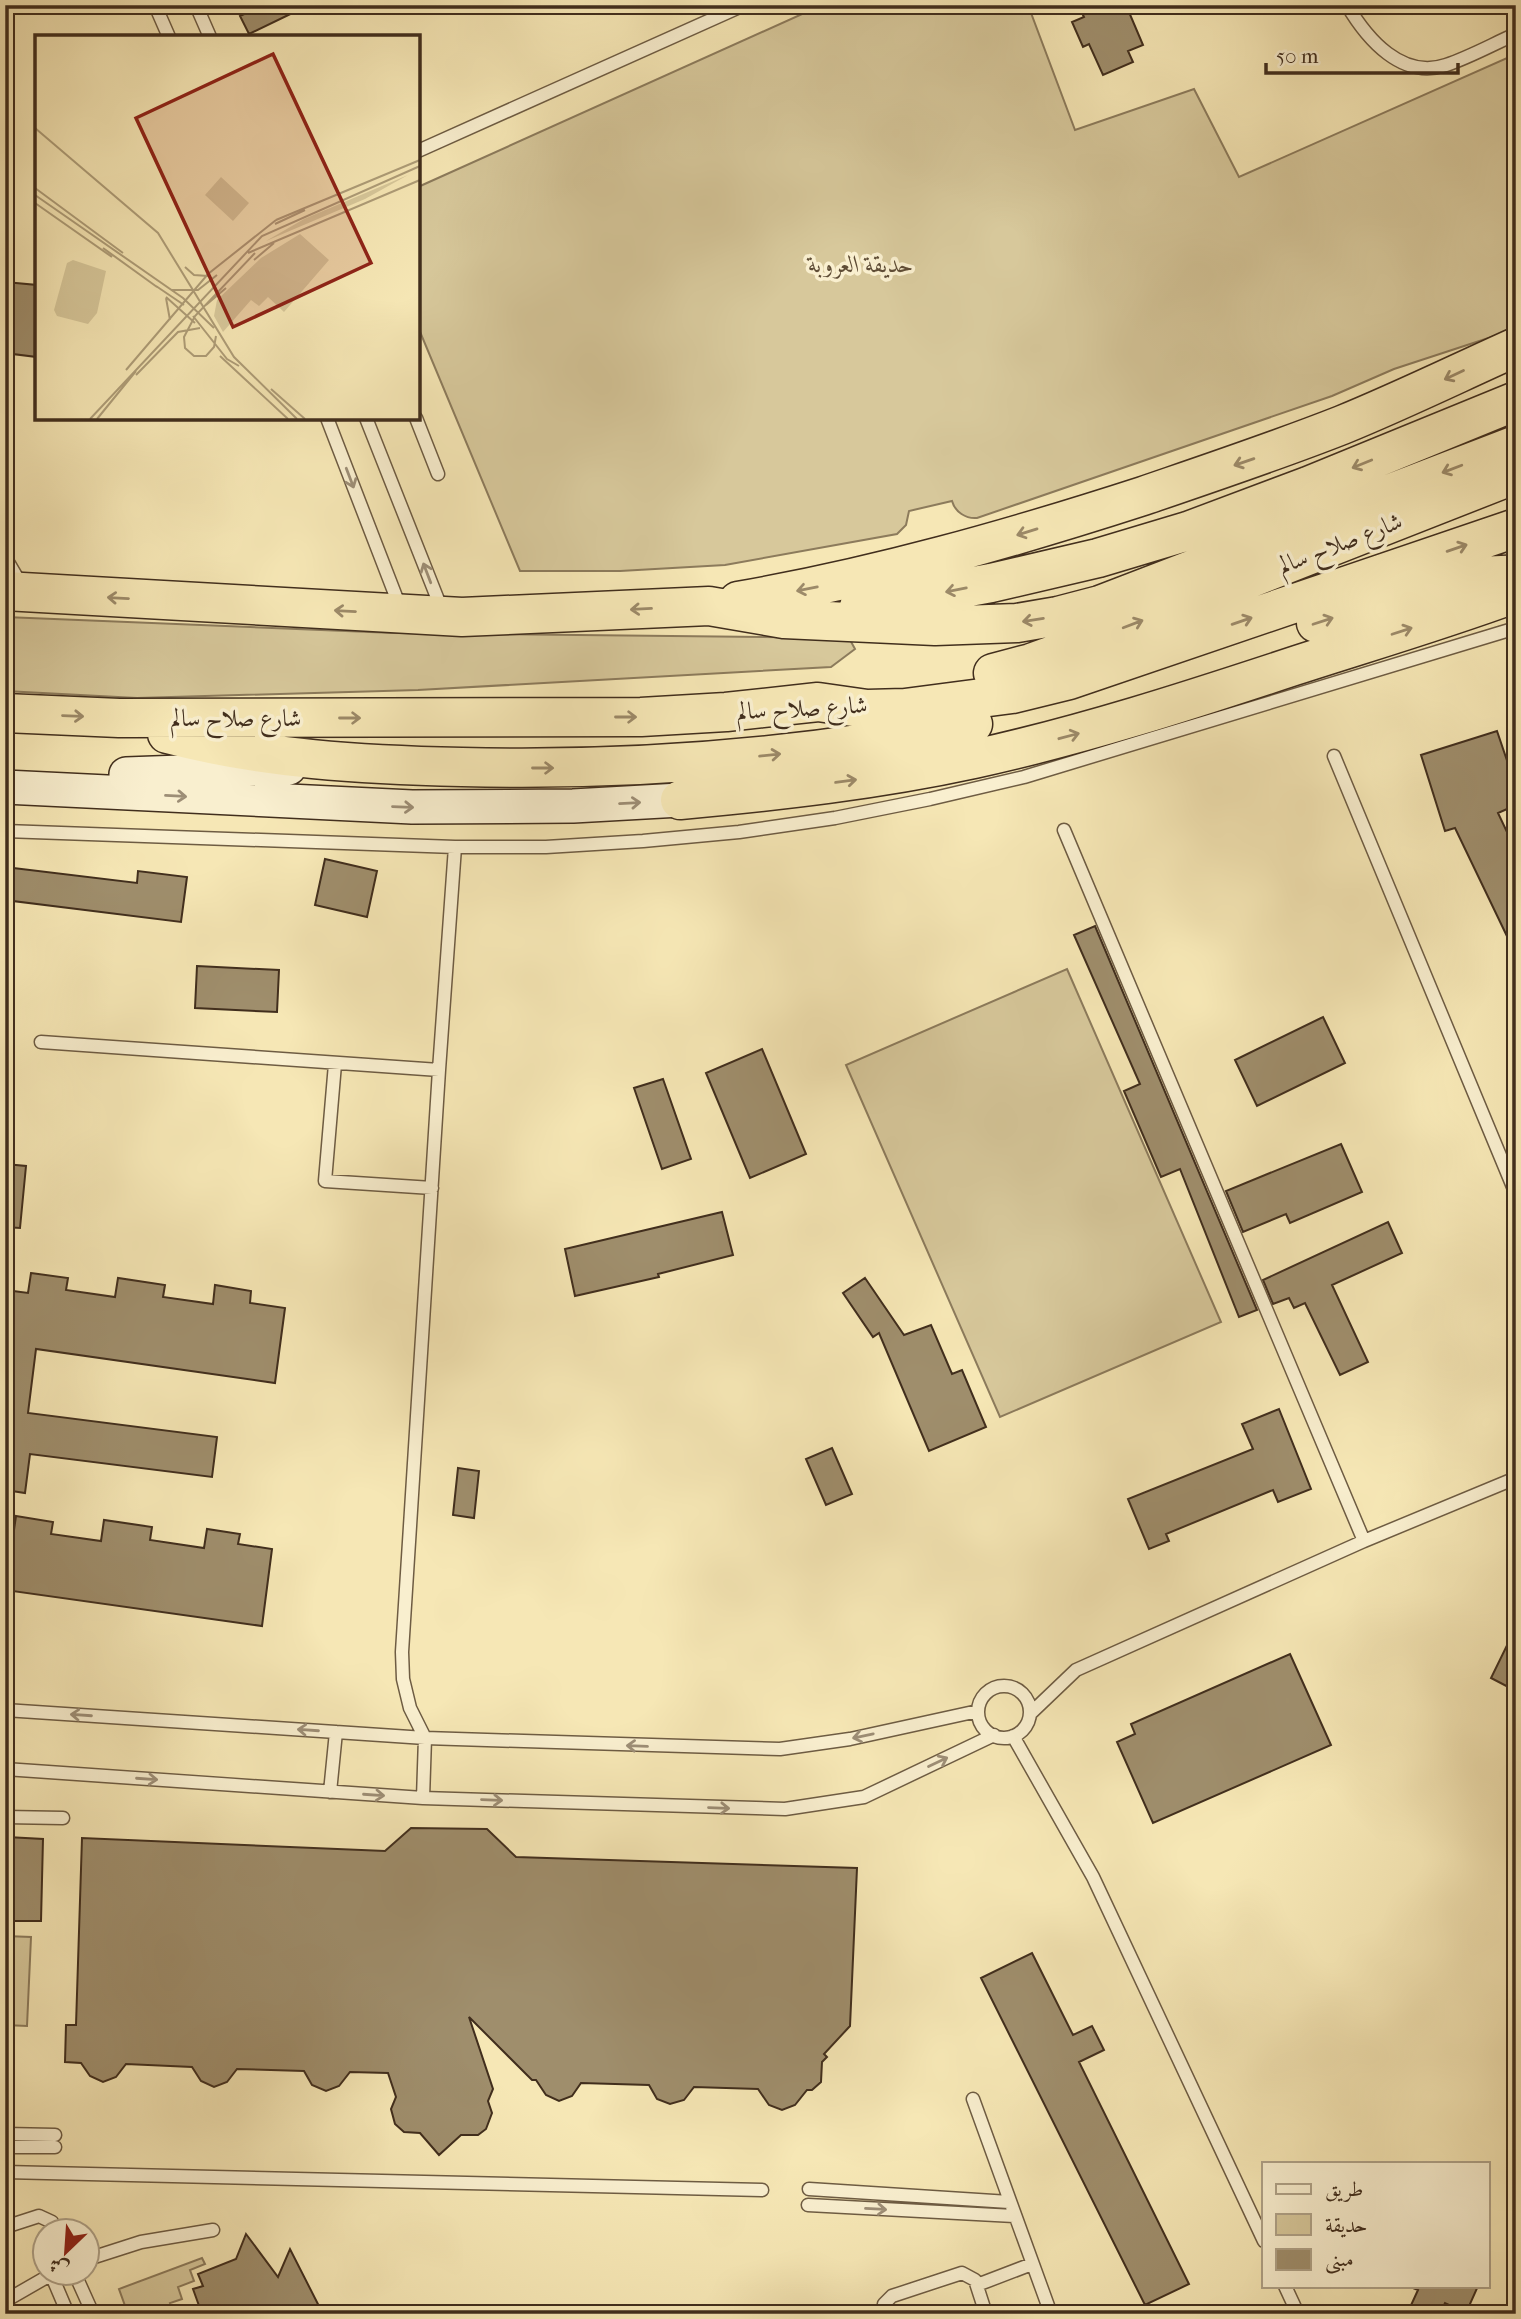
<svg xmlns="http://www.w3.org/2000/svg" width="1521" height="2319" viewBox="0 0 1521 2319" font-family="'IM FELL French Canon',Amiri,serif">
	<rect width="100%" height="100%" fill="#f6e7b5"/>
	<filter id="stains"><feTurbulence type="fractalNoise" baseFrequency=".00286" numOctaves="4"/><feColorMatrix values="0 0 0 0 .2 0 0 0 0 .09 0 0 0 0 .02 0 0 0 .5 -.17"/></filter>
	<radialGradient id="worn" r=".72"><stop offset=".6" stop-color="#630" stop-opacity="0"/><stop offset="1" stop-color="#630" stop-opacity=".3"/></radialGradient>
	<!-- green -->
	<path fill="#d7c89b" stroke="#8c7b5c" stroke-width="2" d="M822,5h206l47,125 119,-41 45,88 277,-123v275l-122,40 -62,27 -355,122c-11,1 -22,-6 -25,-17l-43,10 -3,14 -9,9 -172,31 -105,6h-100l-102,-244v-140z
		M5,617l389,16 455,5 6,11 -24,18 -413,23 -281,8 -132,-7z
		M1067,969l154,353 -221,95 -154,-352z
		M5,1936l26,1 -4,89 -22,-1z
		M202,2258l3,6 -15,6 4,11 -16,6 4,12 -12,4 4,11h-46l-9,-25z"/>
	<!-- building -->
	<path fill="#9f8e6c" stroke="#412e1d" stroke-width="2" d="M263,5h46l-60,29 -9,-18z
		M1078,5h48l17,40 -15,6 5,11 -30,13 -14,-31 -6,3 -11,-25 12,-5z
		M5,282l32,3v72l-32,-4z
		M1497,731l19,56v18l-18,8 18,38v104l-61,-127 -10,3 -24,-76z
		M325,859l52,12 -10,46 -52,-12z
		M5,867l132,16 1,-12 49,6 -6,45 -176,-22z
		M1095,926l162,384 -18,7 -59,-148 -19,8 -37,-86 16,-7 -66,-149z
		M197,966l82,4 -2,42 -82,-4z
		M1323,1017l22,46 -88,43 -22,-46z
		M762,1049l44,105 -56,24 -44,-105z
		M663,1079l28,80 -29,10 -28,-81z
		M1341,1144l21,48 -72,31 -4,-9 -43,18 -17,-41z
		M5,1164l21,2 -6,62 -15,-1z
		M722,1212l11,43 -75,19 1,3 -84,19 -10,-47z
		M1388,1222l14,31 -70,32 36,77 -28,13 -35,-72 -11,5 -5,-10 -16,6 -10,-24z
		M31,1273l37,5 -2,12 49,7 3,-19 47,7 -2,12 50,7 2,-19 36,6 -1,12 35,5 -10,75 -239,-34 -8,64 189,24 -5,40 -182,-23 -5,39 -20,-3v-200l23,3z
		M865,1278l39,57 27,-10 21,49 10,-4 24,57 -57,24 -50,-118 -6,4 -30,-44z
		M1279,1409l32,80 -33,13 -5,-12 -107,44 3,7 -20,8 -21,-50 125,-50 -11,-25z
		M832,1448l20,46 -26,11 -20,-46z
		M458,1468l21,3 -5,47 -21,-3z
		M16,1516l37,6 -2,12 50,7 3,-21 48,7 -2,13 54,8 3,-19 33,5 -2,10 34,5 -10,77 -257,-36v-54l8,1z
		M1516,1627v64l-25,-13z
		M1290,1654l41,91 -178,78 -36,-81 18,-8 -4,-10z
		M411,1828l76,1 29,28 341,11 -7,158 -26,28 3,3 -5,5 -1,20 -9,8h-5l-12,15 -13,5 -13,-5 -11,-16 -64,-2 -10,13 -14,4 -13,-5 -8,-14 -68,-2 -9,13 -13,5 -13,-6 -10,-15h-4l-63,-63 24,72 -5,12 4,12 -6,16 -8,6h-17l-22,20 -19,-22 -16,-1 -9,-8 -4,-15 5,-12 -8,-24 -38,-1 -11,14 -13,5 -14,-6 -8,-14 -67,-2 -10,13 -13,5 -13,-6 -9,-14 -66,-3 -10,13 -13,5 -13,-6 -9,-13 -16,-1 1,-37h10l6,-187 303,13z
		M7,1837l36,2 -2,82h-35z
		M1032,1953l41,82 19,-9 12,24 -25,12 110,222 -44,21 -164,-327z
		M246,2234l32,43 12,-28 33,65h-121l-9,-25 10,-3 -5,-12 38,-15z
		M1408,2286h70l-12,27 -21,-10 -5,11h-33l11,-24z"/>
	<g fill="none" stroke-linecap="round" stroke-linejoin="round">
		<defs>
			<path id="lane" d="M155,5l14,32
				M196,5l14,32
				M1347,5c20,34 55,75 99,60 24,-8 47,-21 70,-31
				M418,151l326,-146
				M327,418l73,189
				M366,418l76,192
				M416,418l22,56
				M5,557l17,29
				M1334,756l182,438
				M1064,830l300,711
				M5,831l450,16h91l97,-6 96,-9 96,-14 95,-19 94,-22 492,-149
				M41,1042l398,28
				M335,1064l-10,117 107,7
				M978 1712a26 26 0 1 1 52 0a26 26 0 1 1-52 0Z
				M5,1710l420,28 355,11 70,-10 128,-28
				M1031,1713l45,-43 288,-129 152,-63
				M1013,1736l80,141 171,364
				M5,1769l418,29 362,11 79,-12 130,-62
				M330,1792l6,-60
				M423,1798l2,-60 -15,-30 -7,-29 -1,-27 37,-582 16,-223
				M5,1817l58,1
				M973,2099l78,215
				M5,2134l50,1
				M5,2147h50
				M5,2172l757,18
				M809,2189l200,13
				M808,2205l206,11
				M5,2227l34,-11 13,6 4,10
				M88,2259l53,-17 72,-12
				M51,2274l17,40
				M75,2274l18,40
				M977,2285l55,-21
				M1285,2286l13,28
				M5,2301l47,-27
				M883,2314l1,-10 8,-8 70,-23 13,7 11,34"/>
			<path id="secondary" d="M126,774l163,-6
				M5,787l407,20 161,-1 107,-6"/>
			<path id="highway" d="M5,591l457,26 247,-11 75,13 151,7 82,-3 41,-7 42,-11 416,-160
				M738,601c138,-24 272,-62 405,-105 67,-23 133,-45 199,-71 59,-24 116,-52 174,-78
				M859,607l132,-24 107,-25 90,-27 120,-45 208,-85
				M1316,623c64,-20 132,-51 200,-48
				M993,673l38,-10 39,-14 446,-175
				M5,713l114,5 522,-1 85,-5 92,-10 49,7 38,-1 107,-14 57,-14 447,-152
				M167,734c95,25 197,31 295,33 171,4 343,-9 511,-43
				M680,800c99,-9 197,-20 294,-41 109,-24 214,-58 320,-93 74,-24 149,-46 222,-73"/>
		</defs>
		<!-- lane casing -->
		<use href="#lane" stroke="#6e5c43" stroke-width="15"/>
		<!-- secondary casing -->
		<use href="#secondary" stroke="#412e1d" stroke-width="36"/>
		<!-- highway casing -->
		<use href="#highway" stroke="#412e1d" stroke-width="41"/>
		<!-- lane -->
		<use href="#lane" stroke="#f9efcf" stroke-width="12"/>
		<!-- secondary -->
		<use href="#secondary" stroke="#f9efcf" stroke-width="33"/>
		<!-- highway -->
		<use href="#highway" stroke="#f6e7b5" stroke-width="38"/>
	</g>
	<!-- one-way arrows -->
	<defs><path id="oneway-shaft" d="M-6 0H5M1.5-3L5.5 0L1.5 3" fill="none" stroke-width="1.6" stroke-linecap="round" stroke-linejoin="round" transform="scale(1.75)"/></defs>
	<g stroke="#9c8a69">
		<use href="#oneway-shaft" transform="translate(1454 375) rotate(155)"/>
		<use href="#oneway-shaft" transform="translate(1244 462) rotate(161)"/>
		<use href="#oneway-shaft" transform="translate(1362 464) rotate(158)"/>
		<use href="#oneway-shaft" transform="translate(1452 469) rotate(159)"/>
		<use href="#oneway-shaft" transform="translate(1027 532) rotate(163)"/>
		<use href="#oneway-shaft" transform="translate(1457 548) rotate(-19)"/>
		<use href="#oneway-shaft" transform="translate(807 589) rotate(169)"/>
		<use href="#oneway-shaft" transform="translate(956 590) rotate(169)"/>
		<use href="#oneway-shaft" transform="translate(118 598) rotate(-177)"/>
		<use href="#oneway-shaft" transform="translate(641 609) rotate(177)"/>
		<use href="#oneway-shaft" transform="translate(345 611) rotate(-177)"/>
		<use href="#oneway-shaft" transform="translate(1033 620) rotate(171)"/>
		<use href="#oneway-shaft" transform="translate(1242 621) rotate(-19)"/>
		<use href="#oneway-shaft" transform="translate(1323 621) rotate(-18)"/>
		<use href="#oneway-shaft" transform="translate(1133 624) rotate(-21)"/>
		<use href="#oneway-shaft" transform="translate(1402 631) rotate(-18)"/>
		<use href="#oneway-shaft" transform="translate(73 716) rotate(2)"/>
		<use href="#oneway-shaft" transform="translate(626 717)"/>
		<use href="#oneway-shaft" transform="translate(350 718)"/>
		<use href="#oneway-shaft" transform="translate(1069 736) rotate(-15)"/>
		<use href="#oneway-shaft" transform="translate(770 755) rotate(-6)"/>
		<use href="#oneway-shaft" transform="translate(543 768)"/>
		<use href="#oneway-shaft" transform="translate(846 781) rotate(-8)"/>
	</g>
	<g stroke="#9d8e76">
		<use href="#oneway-shaft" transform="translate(350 478) rotate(69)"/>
		<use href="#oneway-shaft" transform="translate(427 573) rotate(-111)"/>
		<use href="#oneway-shaft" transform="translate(176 796) rotate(3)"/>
		<use href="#oneway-shaft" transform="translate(630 803) rotate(-3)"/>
		<use href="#oneway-shaft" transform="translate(403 807) rotate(2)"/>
		<use href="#oneway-shaft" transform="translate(81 1715) rotate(-176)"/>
		<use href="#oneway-shaft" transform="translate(308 1730) rotate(-176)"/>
		<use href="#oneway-shaft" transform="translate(863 1736) rotate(168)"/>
		<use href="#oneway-shaft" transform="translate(637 1746) rotate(-178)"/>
		<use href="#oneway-shaft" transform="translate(938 1762) rotate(-25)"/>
		<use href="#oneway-shaft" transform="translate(147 1779) rotate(4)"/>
		<use href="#oneway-shaft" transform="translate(374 1795) rotate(4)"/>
		<use href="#oneway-shaft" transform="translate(492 1800) rotate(2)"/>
		<use href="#oneway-shaft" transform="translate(719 1808) rotate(2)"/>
		<use href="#oneway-shaft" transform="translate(876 2209) rotate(3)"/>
	</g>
	<g text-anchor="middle" stroke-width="7" stroke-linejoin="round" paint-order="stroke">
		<!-- park labels -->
		<g font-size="24" font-style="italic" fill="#5f4d36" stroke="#f9efcf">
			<text x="861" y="272">حديقة العروبة</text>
		</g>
		<!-- street labels -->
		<g font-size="24" fill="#412e1d" stroke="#f9efcf">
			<text transform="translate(1340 543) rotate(-21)" y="8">شارع صلاح سالم</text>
			<text transform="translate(802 708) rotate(-3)" y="8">شارع صلاح سالم</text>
			<text x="236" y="726">شارع صلاح سالم</text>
		</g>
	</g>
	<!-- overview -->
	<g transform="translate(35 35)">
		<rect width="385" height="385" fill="#f6e7b5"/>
		<path d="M373,140l-43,24 -99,42 38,-22zM186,142l28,26 -16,18 -28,-26zM265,199l29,26 -45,52 -16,-15 -9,9 -8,-6 -28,32 -9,-16 3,-16 44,-42zM38,225l33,11 -9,42 -9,11 -31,-8 -3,-6 13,-47z" fill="#d7c89b"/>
		<path fill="none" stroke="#ae9d78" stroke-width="2" d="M0,93l123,105 76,124 63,62M0,153l88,65M0,160l148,103 31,30M0,168l77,54M241,185l144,-60M240,189l30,-14M68,213l54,39M213,218l172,-73M219,225l20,-17M150,232l9,8 14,1M121,251l28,19M137,255h26l19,-15M131,262l29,26M131,263l4,22M171,270l20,-17M158,281l34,43 12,7M181,301l-2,11 -8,9h-12l-9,-8 -1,-11 11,-21 60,-63M185,321l68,63M91,335l82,-96 68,-54M101,340l42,-43 22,-4M236,354l34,30M55,384l172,-183 158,-70M62,384l39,-48"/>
		<path fill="#8f2418" fill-opacity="0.15" stroke="#8f2418" stroke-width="3.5" d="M238,19l98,209 -138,64 -97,-209z"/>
		<rect width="385" height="385" fill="none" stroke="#412e1d" stroke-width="3.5"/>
	</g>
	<!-- margin -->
	<rect width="1521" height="2319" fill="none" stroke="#f6e7b5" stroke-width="28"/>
	<rect x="7" y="7" width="1507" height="2305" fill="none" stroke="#412e1d" stroke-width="3.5"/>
	<rect x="14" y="14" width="1493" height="2291" fill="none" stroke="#412e1d" stroke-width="2"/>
	<!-- legend -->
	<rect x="1262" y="2162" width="228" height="126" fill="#f9efcf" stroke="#afa288" stroke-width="2"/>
	<rect x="1276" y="2184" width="35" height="10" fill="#f9efcf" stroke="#afa288" stroke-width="2"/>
	<text x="1325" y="2196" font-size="21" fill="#412e1d">طريق</text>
	<rect x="1276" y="2214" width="35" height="21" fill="#d7c89b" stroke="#afa288" stroke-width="2"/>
	<text x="1325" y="2232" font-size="21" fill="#412e1d">حديقة</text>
	<rect x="1276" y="2249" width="35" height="21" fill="#9f8e6c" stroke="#afa288" stroke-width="2"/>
	<text x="1325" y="2266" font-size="21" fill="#412e1d">مبنى</text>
	<!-- north arrow -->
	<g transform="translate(66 2252) rotate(205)"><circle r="33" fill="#f9efcf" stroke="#afa288" stroke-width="2"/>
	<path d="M0-5L12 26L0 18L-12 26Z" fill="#8f2418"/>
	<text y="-10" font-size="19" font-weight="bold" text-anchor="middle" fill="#412e1d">ش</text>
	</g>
	<!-- scale -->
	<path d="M1266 63v10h192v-10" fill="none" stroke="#412e1d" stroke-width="3.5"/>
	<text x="1276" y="63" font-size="21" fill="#412e1d" stroke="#f9efcf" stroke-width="5" paint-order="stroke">50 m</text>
	<rect width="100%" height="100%" filter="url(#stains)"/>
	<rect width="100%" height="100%" fill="url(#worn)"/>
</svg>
